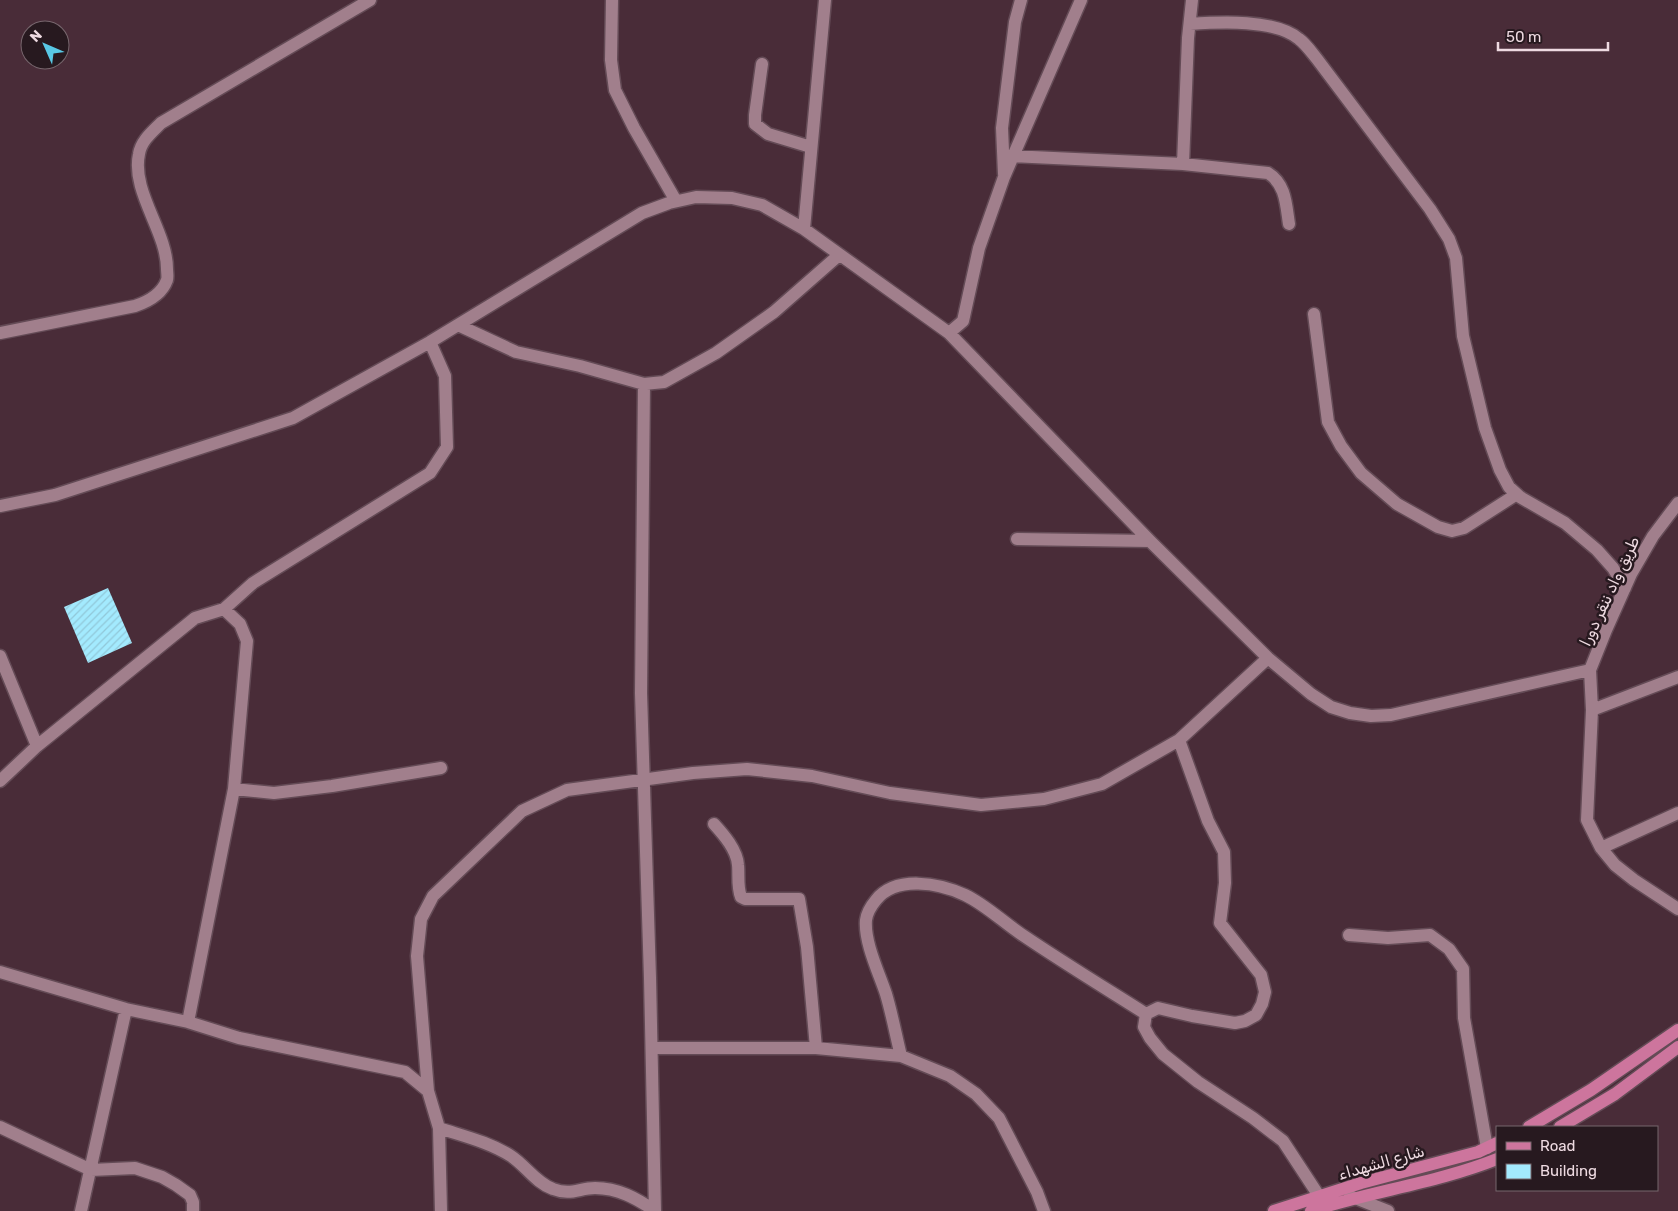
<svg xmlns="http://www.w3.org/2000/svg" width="1678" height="1211" viewBox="0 0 1678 1211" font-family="Rubik,Cairo,sans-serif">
	<defs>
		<pattern id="building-hatch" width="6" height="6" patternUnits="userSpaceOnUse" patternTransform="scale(1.25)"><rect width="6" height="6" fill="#a3eafe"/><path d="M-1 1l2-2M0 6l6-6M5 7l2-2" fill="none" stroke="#91c8d9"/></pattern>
	</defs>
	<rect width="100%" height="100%" fill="#492c38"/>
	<!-- building -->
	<path fill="url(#building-hatch)" d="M108,588l24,55 -44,20 -24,-56z"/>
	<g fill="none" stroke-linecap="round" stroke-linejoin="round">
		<defs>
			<path id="minor" d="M612,0l-1,60 4,30 19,38 42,73
				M1190,24c30,-2 85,-5 109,15 7,5 13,14 18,20l113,150 19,30 7,19 7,78 22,92 15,42 9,17 11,10 45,26 32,27 16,18 12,20
				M762,64l-7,51v9l13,10 43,13
				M1013,156l170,8 85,9c18,11 18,32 21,51
				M1183,164l5,-126 4,-38
				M1004,174l-2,-46 13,-106 6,-22
				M804,229l21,-229
				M1314,314l14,108 13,24 20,27 36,31 41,23 14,4 12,-3 53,-34
				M458,325l58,27 64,14 64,18 20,-2 52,-29 58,-41 65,-57
				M0,333l135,-27c12,-4 27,-12 32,-26 1,-3 0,-8 0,-11 0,-38 -36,-77 -28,-115 2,-13 13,-22 22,-31l209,-123
				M949,333l14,-12 16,-73 25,-71 77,-177
				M644,384l-3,309 9,285 5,233
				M1678,503l-25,33 -22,38 -25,56 -16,40 2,40 -5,110 14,28 14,17 19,15 44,29
				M0,506l55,-11 238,-77 137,-76 212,-129 27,-10 27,-6 36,1 30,7 42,24 145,104 201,208 118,117 43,36 20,13 19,6 21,3 20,-1 199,-45
				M1017,539l133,2
				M224,609l29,-26 177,-110 17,-26 -2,-71 -15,-34
				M0,656l37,90
				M1592,710l86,-33
				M1179,740l29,81 16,31 1,31 -5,40 41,52 4,17 -3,12 -6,11 -11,6 -10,2 -43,-7 -34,-8 -12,6 -2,13 6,11 13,16 35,28 55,36 30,23 36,55
				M0,781l37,-35 158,-128 29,-9 16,15 7,17 -13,148 -46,233
				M234,789l40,4 58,-7 109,-18
				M714,824c10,11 23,26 24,41 1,10 -1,22 3,32l4,2h54l8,48 9,101 85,8
				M1601,848l77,-35
				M1349,935l39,3 42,-3 19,14 14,20 1,49 23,130
				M0,972l126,37 62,13 51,16 166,34 23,19 11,37 2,83
				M652,1048h164
				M428,1091l-11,-135 4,-37 12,-23 89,-85 45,-21 126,-17 54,-4 65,7 78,17 91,12 63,-6 58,-15 77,-44 89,-82
				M0,1127l91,43 44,-2 27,9 14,8 14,10 3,7v9
				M439,1128c24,8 50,14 72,28 14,9 25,27 42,33 18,7 26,-1 42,-1 23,0 41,10 60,23
				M1350,1196l38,15
				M81,1211l45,-202
				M1044,1211l-7,-19 -38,-74 -23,-24 -26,-18 -49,-20c-5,-20 -9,-42 -15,-62 -7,-21 -22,-52 -20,-74 1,-7 5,-14 10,-20 20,-25 63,-17 89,-5 21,10 39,28 59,41 40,27 81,52 122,78"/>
			<path id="major" d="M1529,1127l62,-37 87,-60
				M1560,1127l55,-33 63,-47
				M1274,1211l87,-28 117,-31 19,-9
				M1311,1211c61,-20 126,-28 186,-52"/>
		</defs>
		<!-- minor casing -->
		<use href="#minor" stroke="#644b56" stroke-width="15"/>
		<!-- major casing -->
		<use href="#major" stroke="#644b56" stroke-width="15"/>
		<!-- minor -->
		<use href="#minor" stroke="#a17f8c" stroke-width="12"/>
		<!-- major -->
		<use href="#major" stroke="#cd759d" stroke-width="12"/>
	</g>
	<g text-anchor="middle" stroke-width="5" stroke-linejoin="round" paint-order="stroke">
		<!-- street labels -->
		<g font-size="16" fill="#eedae1" stroke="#27191f">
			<text transform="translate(1609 591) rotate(-65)" y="6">طريق واد ننقر دورا</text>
			<text transform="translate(1381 1162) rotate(-16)" y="6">شارع الشهداء</text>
		</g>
	</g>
	<!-- legend -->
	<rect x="1496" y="1126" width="162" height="65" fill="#27191f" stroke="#77666d"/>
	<rect x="1506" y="1142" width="25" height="8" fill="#cd759d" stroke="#77666d"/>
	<text x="1540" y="1151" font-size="15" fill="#eedae1">Road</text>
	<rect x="1506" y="1164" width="25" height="15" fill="#a3eafe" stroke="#77666d"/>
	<text x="1540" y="1176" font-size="15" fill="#eedae1">Building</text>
	<!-- north arrow -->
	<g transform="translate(45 45) rotate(315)"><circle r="24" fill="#27191f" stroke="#77666d"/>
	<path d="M0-4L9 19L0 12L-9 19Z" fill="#59c8e5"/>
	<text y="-8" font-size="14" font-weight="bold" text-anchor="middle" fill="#eedae1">N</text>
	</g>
	<!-- scale -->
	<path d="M1498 42v8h110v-8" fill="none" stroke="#eedae1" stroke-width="2.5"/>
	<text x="1506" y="42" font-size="15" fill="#eedae1" stroke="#27191f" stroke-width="4" paint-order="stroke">50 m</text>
</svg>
